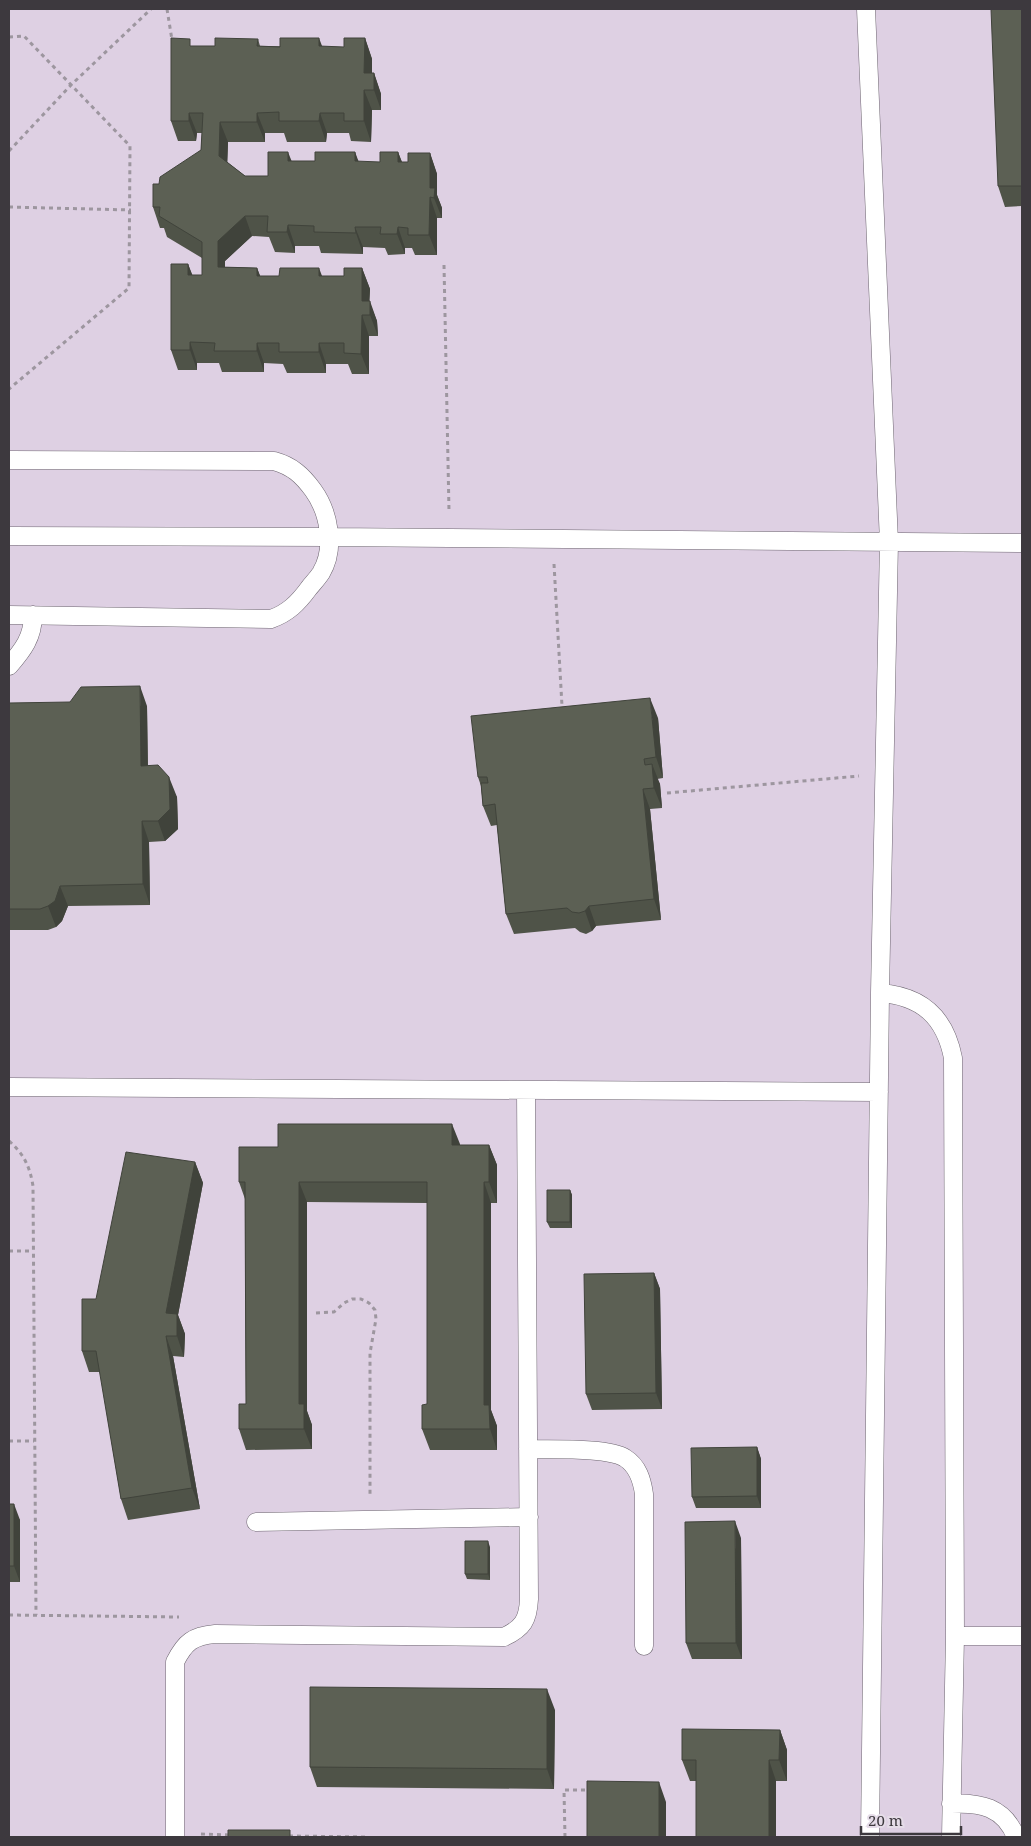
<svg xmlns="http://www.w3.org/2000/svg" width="1031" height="1846" viewBox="0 0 1031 1846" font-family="'Noto Serif',serif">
	<rect width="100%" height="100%" fill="#e5dce8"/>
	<!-- built -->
	<path fill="#ded0e3" d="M9,9h1013v1828h-1013z"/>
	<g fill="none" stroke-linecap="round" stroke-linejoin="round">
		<defs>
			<path id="lane" d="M866,9l23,533 -9,451 -10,844
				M9,460l265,1c18,5 28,14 39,29 16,22 23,58 8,83 -4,6 -8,10 -12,15 -11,15 -21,25 -38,31l-262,-4
				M9,536l320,1 693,6
				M9,666c14,-16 24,-29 24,-51
				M880,993c42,3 65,24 73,65l2,578 -4,201
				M9,1087l870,5
				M528,1449c22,1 80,-2 97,9 13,8 17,22 19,36v152
				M256,1522l273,-5
				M955,1636h67
				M951,1804c29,-2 53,3 65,33
				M175,1837v-175c10,-20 18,-26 40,-28l289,3c19,-9 24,-17 25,-38l-3,-509"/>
		</defs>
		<!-- lane casing -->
		<use href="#lane" stroke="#6d6570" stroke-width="19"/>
		<!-- path -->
		<path stroke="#9d969f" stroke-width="3" stroke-dasharray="4 4" stroke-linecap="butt" d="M167,9l5,31
			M9,37l15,-1 106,110 -1,142 -120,101
			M9,151l62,-66 80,-76
			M9,207l122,3
			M444,265l5,246
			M554,564l8,142
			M667,793l192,-17
			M9,1141c15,13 21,26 24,45l3,429
			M9,1251h24
			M316,1313l18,-1 10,-9 8,-4h9l8,4 6,7 1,9 -6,34v141
			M9,1441h25
			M9,1615l170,2
			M201,1834l32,1
			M289,1836l79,1
			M565,1837l-1,-47h25"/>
		<!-- lane -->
		<use href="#lane" stroke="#fff" stroke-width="18"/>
	</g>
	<!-- wall -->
	<path fill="#4f5348" d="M1022,9v197l-17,1 -7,-21z
		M365,38l7,21v14h2l7,21v16h-9l-1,32 -20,-1 -2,-8h-22l-1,9h-39l-3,-9h-19v9h-37l-1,20 18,14h23l23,-15h24l40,-9 3,10h22l18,-10 4,10h6l22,-9 7,21v21l5,13v10h-5v37h-22l-3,-7h-7v6l-17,1 -3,-7 -22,-1v7l-42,-1 -2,-7h-24v7l-20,-1 -6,-15 -17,-1 -27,25v6l32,1 3,8h84l18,-8 8,21 -1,12 8,20 1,15h-9v38h-17l-4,-10h-22v9h-39l-4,-9 -19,-1v9h-42l-3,-9h-22v7h-19l-7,-20 17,-86 4,11h10v-17l-35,-21 -3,-9h-4l-7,-21 6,-23 42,-34 1,-17h-5l-1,8h-18l-7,-20 22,-75h22l43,-7 2,7 84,1z
		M9,703l138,3 1,60 29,31 1,32 -13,12 -16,1 1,63 -82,1 -6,15 -6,6 -8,3h-39z
		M658,718l5,60 -6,1 3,5 2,24 -12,1 11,111 -65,6 -4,5 -6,3 -6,-2 -5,-4 -61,6 -8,-20 -9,-89 -6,1 -8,-20 -2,-20 -3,-9z
		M460,1144v1h29l8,20v38h-6v207l6,16v24h-67l-8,-21 5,-25v-201l-120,-1v209l5,14v24l-66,1 -7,-21 7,-25 -1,-205 -6,-17z
		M195,1162l8,21 -25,132 7,19 -1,23 -11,-1 27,153 -72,11 -7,-21 -21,-127h-11l-7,-21z
		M570,1190l2,5v33h-22l-3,-6z
		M654,1273l6,16 2,120 -70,1 -6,-16z
		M757,1447l4,12v49h-65l-4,-11z
		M9,1504l11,16v62h-11z
		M741,1538l1,121h-50l-6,-16z
		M490,1547v33l-23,-1 -2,-5z
		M555,1710l-1,79 -237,-2 -7,-20z
		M780,1730l7,20v31h-97l-8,-21z"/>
	<!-- shaded-wall -->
	<path fill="#40433b" d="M319,38l8,21 -8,-13z
		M365,38l7,21v31l-8,-17z
		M374,73l7,21v16l-7,-20z
		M364,90l8,20 -1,32 -7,-21z
		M189,113l8,20 -1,8 -7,-20z
		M257,113l8,20v9l-8,-20z
		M320,113l7,20 -1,9 -7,-21z
		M220,122l8,20 -1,34 -8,-20z
		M288,152l8,20 -8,-11z
		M355,152l8,21 -8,-12z
		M398,152l8,21 -8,-11z
		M430,153l7,21v21l5,13v10l-12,-30z
		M430,197l7,21v37l-8,-20z
		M245,216l7,20 -27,25v27l-7,-21v-26z
		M288,225l7,21v7l-8,-21z
		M355,227l8,20v7l-7,-21z
		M398,227l7,21v6l-8,-20z
		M188,264l8,20 -8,-9z
		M257,268l8,20 -8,-12z
		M319,268l8,21 -8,-13z
		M362,268l8,21 -1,26 -7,-14z
		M370,301l7,20 1,15 -8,-21z
		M362,315l7,21v38l-8,-20z
		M190,342l7,21v7l-7,-20z
		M257,343l7,20v9l-7,-21z
		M319,343l7,21v9l-7,-21z
		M140,686l7,20 1,80 -7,-20z
		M650,698l8,20 5,60 -7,-21z
		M652,764l8,20 2,24 -8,-20z
		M169,777l8,20 1,32 -13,12 -7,-20z
		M643,789l7,20 11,111 -7,-21z
		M142,821l7,21 1,63 -7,-21z
		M60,886l8,20 -6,15 -6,6 -8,-21z
		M589,906l7,20 -4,5 -7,-20z
		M452,1124l8,20 -1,22 -7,-21z
		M489,1145l8,20v38l-8,-21z
		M195,1162l8,21 -25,132 7,19 -1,23 -7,-21 -11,-23z
		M299,1182l8,20v209l5,14v24l-8,-20 -5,-25z
		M484,1182l7,21v207l6,16v24l-7,-21 -6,-24z
		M570,1190l2,5v33l-2,-6z
		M654,1273l6,16 2,120 -6,-16z
		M166,1336l7,20 27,153 -8,-21z
		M757,1447l4,12v49l-4,-12z
		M14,1504l6,16v62l-6,-16z
		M735,1521l6,17 1,121 -6,-16z
		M488,1541l2,6v33l-2,-6z
		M547,1689l8,21 -1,79 -7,-20z
		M780,1730l7,20v31l-8,-21z
		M769,1760l7,21v56h-7z
		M659,1782l7,20v35h-7z"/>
	<!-- building -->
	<path fill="#5c6054" stroke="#40433b" d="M991,9h31v177h-24z
		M171,38l19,1v7h25v-8l43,1 -1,7 23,1v-9h39v8l25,1v-9h21l-1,35h10v17h-10v31h-20v-8h-24l-1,8h-40v-9l-22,1v9h-37l-1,34 26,20h23v-24h20v9h27v-9h40v9l25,1v-10h18v10h10v-9h22v35h5l-1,10 -4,-1 -1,38h-21v-7l-10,-1 -1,7h-17l1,-7h-26l1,6 -42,-1v-6l-26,-1 -1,7h-20l1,-16h-23l-27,25v26l39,1v8h22l1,-8h39v8h25v-8h18v33h8v14h-8l-1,39 -17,-1v-10h-25v9h-40v-9h-22v8h-43l1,-8 -25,-1v8h-19v-86h17v11h14v-33l-43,-26 1,-9h-7v-23h6l1,-7 41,-27 2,-37h-14v8h-18z
		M140,686l1,80 17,-1 11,12 1,32 -12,12h-16l1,63 -83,2 -5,15 -7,5 -8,3h-31v-206l61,-1 11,-15z
		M650,698l6,59 -12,2 1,6 7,-1 2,24 -11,1 11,110 -65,7 -4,5 -6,2 -7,-1 -5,-4 -61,6 -11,-110 -12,2 -2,-23h7l-1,-6h-9l-7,-61z
		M278,1124h174v21h37v37h-5v223h5l1,24h-68v-24l5,-1v-222h-128v222h5v25h-65v-25h7l-1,-222h-6v-35h39z
		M126,1152l69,10 -29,151 11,1v22h-11l26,152 -71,11 -25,-148h-14v-52h14z
		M547,1190h23v32h-23z
		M654,1273l2,120 -70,1 -2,-120z
		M757,1447v49l-65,1 -1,-49z
		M9,1504h5v62h-5z
		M735,1521l1,122h-50l-1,-121z
		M465,1541h23v33h-23z
		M310,1687l237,2v80l-237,-2z
		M682,1729l98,1 -1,30h-10v77h-73v-77h-14z
		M587,1781l72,1v55h-72z
		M228,1830h62v7h-62z"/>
	<!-- border -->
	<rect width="1031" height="1846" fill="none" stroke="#3d393e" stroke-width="20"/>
	<!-- scale -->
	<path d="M861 1826v8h100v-8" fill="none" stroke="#3d393e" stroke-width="2.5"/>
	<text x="868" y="1826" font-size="15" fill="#3d393e" stroke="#e5dce8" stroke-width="4" paint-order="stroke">20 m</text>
</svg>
